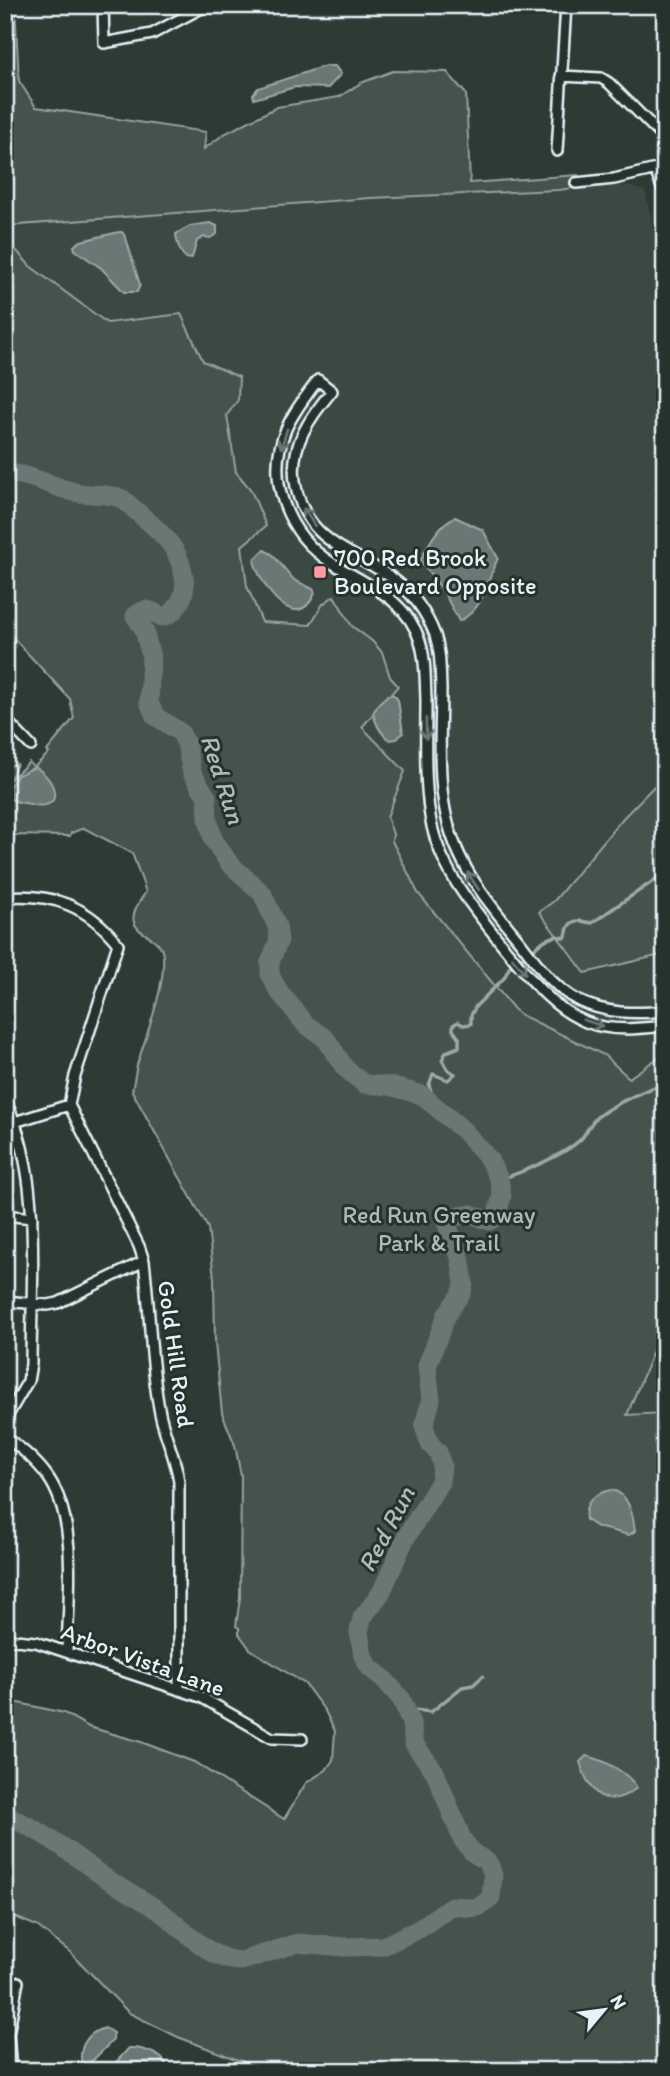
<svg xmlns="http://www.w3.org/2000/svg" width="670" height="2076" viewBox="0 0 670 2076" font-family="Itim,sans-serif">
	<rect width="100%" height="100%" fill="#2e3b35"/>
	<filter id="ink" filterUnits="userSpaceOnUse"><feTurbulence type="fractalNoise" baseFrequency=".0143" numOctaves="2"/><feDisplacementMap in="SourceGraphic" scale="14" xChannelSelector="R" yChannelSelector="G"/><feConvolveMatrix kernelMatrix="1 2 1 2 8 2 1 2 1" color-interpolation-filters="sRGB"/></filter>
	<g filter="url(#ink)">
		<!-- built -->
		<path fill="#3b4843" d="M617,183l28,8 20,93v491l-42,43 -69,83 31,72 80,-19v99l-36,25 -25,-23 -83,-40 -103,-122 -26,-52 1,-7 -6,-17 18,-46 -43,-44 35,-41 -7,-9 -8,-25 -10,-11 -20,-15 -18,-30 -11,8 -13,21 -48,-3 -15,-36 -5,-40 9,-56 -15,-18 -9,-57 11,-15 1,-23 -36,-16 -22,-47 -74,9 -77,-57 -15,-17 -8,-24 363,-27 189,-8z
			M665,1322v91l-38,3 36,-90z"/>
		<!-- green -->
		<path fill="#45524e" stroke="#96a2a3" stroke-width="2" d="M5,5h10l4,76 17,26 170,25 -2,17 20,-15 53,-27 62,-10 22,-14 32,-12 54,1 19,22 4,89 108,-8 2,12 -21,3 -189,8 -363,28 8,23 15,17 77,57 74,-9 22,47 36,16 -1,23 -11,15 9,57 15,18 15,36 -24,20 5,40 15,36 48,3 13,-21 11,-8 18,30 20,15 10,11 8,25 8,9 -36,41 43,44 -18,46 6,17 -1,7 26,52 96,116 7,6 83,40 25,23 36,-25v232l-2,3 2,34 -38,93 38,-2v658h-398l-89,-34 -49,-24 -59,-61 -33,-26 -22,-9 -10,1v-218l59,13 25,14 52,15 53,20 90,57 22,-36 20,-13 7,-10 2,-29 -10,-20 -20,-27 -55,-35 -11,-15v-6l-3,-2 4,-28 1,-122 -6,-31 -13,-32 -7,-70 -1,-65 -6,-50 -76,-137c2,-9 3,-17 5,-26 9,-29 29,-80 26,-110 -3,-27 -52,-17 -17,-63l-14,-39 -48,-25 -13,5 -1,3 -60,-1 -5,6v-68l6,-8 6,-1 -7,16 19,-18 5,5 15,-14 -2,-2 27,-33 -4,-19 -65,-70z
			M665,775v179l-80,19 -46,-61 15,-11 69,-83z"/>
		<!-- water -->
		<path fill="#6b7775" stroke="#9da8a9" stroke-width="2" d="M325,66h10l6,8 -13,14 -33,-1 -41,12 -1,-5 5,-6z
			M210,223l7,3v8l-7,4 -6,-1 -7,4 -5,17 -4,1c-9,-5 -11,-16 -12,-25l14,-8z
			M119,232h3l4,6 14,47 -3,7h-13l-23,-24 -26,-18 -1,-4 7,-5z
			M455,517l28,13 15,28c-11,23 -14,52 -39,63l-17,-32 -22,-28c7,-15 20,-38 35,-44z
			M264,550l8,4 22,26 19,9 2,4c-19,44 -56,-9 -61,-33z
			M388,695h6l4,5 5,33 -6,6 -7,1c-10,-6 -14,-16 -17,-27l7,-11z
			M35,767c23,13 30,46 -5,37 -9,-2 -14,-1 -21,-6l-1,-10 10,-13z
			M611,1490c18,3 22,25 24,41l-6,4 -32,-8 -11,-7c-3,-18 9,-27 25,-30z
			M586,1756c17,3 43,17 51,32 -31,23 -47,7 -57,-26z
			M105,2028l8,5v7l-22,22 -9,2c-4,-16 5,-32 23,-36z
			M129,2048c12,-1 33,6 37,16l-2,7h-56z"/>
		<g fill="none" stroke-linecap="round" stroke-linejoin="round">
			<!-- stream -->
			<path stroke="#9da8a9" stroke-width="3.5" d="M428,1101l4,-6 -3,-10 4,-11 15,6 7,-6 -8,-5 -5,-9 4,-8 13,-5v-9l-6,-8v-5l5,-3 5,3 8,-1v-9l5,-9 28,-28 5,-10 36,-28 11,-4 9,2c2,-3 2,-7 3,-10 4,-11 16,-6 24,-5l73,-50
				M499,1179c21,-5 67,-25 82,-40 6,-7 9,-16 16,-22 20,-15 44,-25 68,-34
				M406,1709l25,3 31,-25 11,-2 10,-9"/>
			<!-- river -->
			<path stroke="#6b7775" stroke-width="19" d="M5,473c25,1 46,13 69,19 17,4 33,0 49,7 14,14 32,26 44,41 13,14 23,43 14,60 -5,9 -8,15 -19,17 -12,-7 -15,-11 -27,-1l9,13 7,28 -2,45 6,14 25,16 6,11 6,30 15,24 1,22 5,20 16,24 33,30 15,33 2,14 -9,22v13l8,15 27,34 21,15 19,29 19,16 26,2 32,9 42,36 24,27 11,21 3,17 -6,21 -7,4 -18,-7 -21,4 -3,7 13,32 4,26 -2,9 -15,22 -20,52 4,34 -7,26 6,18 8,8 4,14 -2,16 -35,57 -24,54 -19,25 -3,14 4,24 7,12 14,11 18,21 9,23 3,21 21,28 27,67 11,14 13,8 4,5 3,9 -2,22c-16,17 -21,9 -40,9l-32,23 -36,17 -38,1 -48,-4 -55,18c-31,1 -58,-32 -81,-49 -20,-14 -41,-24 -60,-37 -31,-22 -59,-46 -96,-59"/>
			<defs>
				<path id="street" d="M103,5l1,38 48,-9 55,-29
					M561,76l40,2 8,5 52,52
					M557,151l9,-146
					M655,170l10,25
					M576,183l38,-4 51,-12
					M5,719l26,27
					M5,897c48,-4 83,9 113,47l-43,132 -6,29
					M665,1011c-31,3 -59,3 -88,-11 -24,-13 -39,-35 -55,-56 -38,-47 -71,-84 -79,-146 -5,-36 -2,-75 -2,-111 -1,-18 0,-34 -6,-52 -8,-21 -22,-41 -40,-55 -43,-31 -91,-37 -100,-99 -5,-36 15,-64 37,-90l-14,-11c-12,16 -24,31 -32,49 -21,50 1,106 46,134 35,22 74,35 88,78 6,19 5,39 6,58 0,39 -2,79 4,117 8,52 43,92 75,132 24,29 45,59 81,74 26,10 52,7 79,4
					M5,1100c38,74 26,183 26,264l-3,17 -23,39
					M5,1125l64,-20 70,141 5,15c6,49 6,99 15,147 4,26 17,48 20,74v208
					M5,1215l27,3
					M5,1301l43,4 10,-2 86,-42
					M5,1437c16,11 32,24 43,40 31,44 20,123 19,174
					M5,1639l31,3 165,55 71,41 30,1
					M5,1985l13,-3 -10,52 3,37"/>
			</defs>
			<!-- street casing -->
			<use href="#street" stroke="#e8f1f8" stroke-width="14"/>
			<!-- street -->
			<use href="#street" stroke="#26332d" stroke-width="9"/>
		</g>
		<!-- one-way arrows -->
		<defs><path id="oneway-shaft" d="M-6 0H5M1.5-3L5.5 0L1.5 3" fill="none" stroke-width="1.6" stroke-linecap="round" stroke-linejoin="round" transform="scale(1.75)"/></defs>
		<g stroke="#6a7674">
			<use href="#oneway-shaft" transform="translate(284 439) rotate(107)"/>
			<use href="#oneway-shaft" transform="translate(309 517) rotate(-123)"/>
			<use href="#oneway-shaft" transform="translate(426 729) rotate(89)"/>
			<use href="#oneway-shaft" transform="translate(473 881) rotate(-123)"/>
			<use href="#oneway-shaft" transform="translate(519 966) rotate(51)"/>
			<use href="#oneway-shaft" transform="translate(593 1023) rotate(18)"/>
		</g>
	</g>
	<!-- markers -->
	<rect fill="#ff9aa2" stroke="#26332d" stroke-width="2.5" x="313" y="565" width="14" height="14" rx="3.5"/>
	<g text-anchor="middle" stroke-width="6" stroke-linejoin="round" paint-order="stroke">
		<!-- poi labels -->
		<g font-size="24" fill="#e8f1f8" stroke="#26332d" text-anchor="start">
			<text x="334" y="566">700 Red Brook<tspan x="334" dy="28">Boulevard Opposite</tspan></text>
		</g>
		<!-- park labels -->
		<g font-size="24" fill="#afb9bc" stroke="#26332d">
			<text x="439" y="1223">Red Run Greenway<tspan x="439" dy="28">Park &amp; Trail</tspan></text>
		</g>
		<!-- street labels -->
		<g font-size="24" fill="#e8f1f8" stroke="#26332d">
			<text transform="translate(176 1354) rotate(82)" y="8">Gold Hill Road</text>
			<text transform="translate(143 1660) rotate(20)" y="8">Arbor Vista Lane</text>
		</g>
		<!-- water labels -->
		<g font-size="26" font-style="italic" fill="#b0babd" stroke="#26332d">
			<text transform="translate(223 779) rotate(72)" y="9">Red Run</text>
			<text transform="translate(386 1529) rotate(-62)" y="9">Red Run</text>
		</g>
	</g>
	<!-- margin -->
	<rect width="670" height="2076" fill="none" stroke="#26332d" stroke-width="28"/>
	<rect x="14" y="14" width="642" height="2048" fill="none" stroke="#e8f1f8" stroke-width="2.5" filter="url(#ink)"/>
	<!-- north arrow -->
	<g transform="translate(604 2010) rotate(61)" stroke="#26332d" stroke-width="5" paint-order="stroke">
	<path d="M0-5L12 26L0 18L-12 26Z" fill="#e8f1f8"/>
	<text y="-10" font-size="19" font-weight="bold" text-anchor="middle" fill="#e8f1f8">N</text>
	</g>
</svg>
